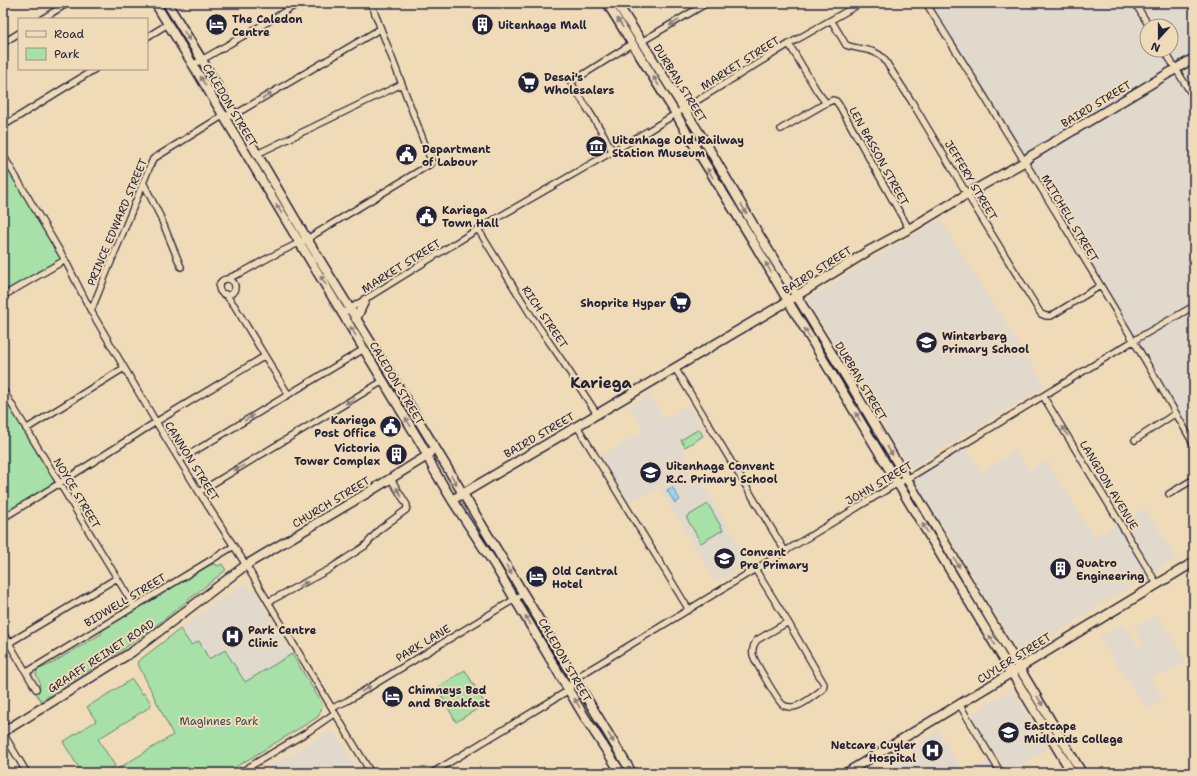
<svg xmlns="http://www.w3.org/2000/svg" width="1197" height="776" viewBox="0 0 1197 776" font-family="'Shantell Sans',sans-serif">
	<rect width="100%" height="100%" fill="#f0dbb9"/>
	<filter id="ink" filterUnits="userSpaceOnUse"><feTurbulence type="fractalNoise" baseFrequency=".025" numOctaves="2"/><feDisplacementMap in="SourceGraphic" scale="8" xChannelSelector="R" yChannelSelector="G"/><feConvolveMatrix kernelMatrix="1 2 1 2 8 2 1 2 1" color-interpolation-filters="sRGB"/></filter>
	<g filter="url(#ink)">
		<!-- built -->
		<path fill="#e1d9cc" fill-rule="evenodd" d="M926,3h268v431zM1147,26h24v24h-24z
			M941,220l104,166 -136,83 -101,-170 67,-42z
			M649,395l16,24 23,-14 19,30 -25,16 68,111 -34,20 -57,-95 -33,17 -29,-46 48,-27 -16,-25z
			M963,445l18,28 35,-23 13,20 18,-10 47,77 30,-18 21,-11 32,49 -156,98 -109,-179z
			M244,584l4,2 3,5 3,-2 21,37 -2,2 2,3 3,-2 14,25 -47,28 -20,-32 -16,9 -10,-17 -8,3 -11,-16 60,-44z
			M1158,614l28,47 -22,14 -4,-2 -10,5 13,21 -16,10 -48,-72 25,-13 13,22 5,-4 -9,-14z
			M1011,689l36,60 -40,24 -36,-58z
			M333,729l27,44h-101z
			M938,731l26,42h-90l33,-20 2,2 5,-2 -1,-3 4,-2 -2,-3z
			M988,760l8,13h-28z"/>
		<!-- green -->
		<path fill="#a7e1a7" stroke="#648271" d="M3,155l62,105 -62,36z
			M6,396l54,87 -57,35v-120z
			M699,429l4,7 -18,11 -4,-7z
			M708,504l15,26 -22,13 -15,-26z
			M215,563l2,3 5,-2 4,6 -73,58 -31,22 -81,51 -8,-12 4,1 2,-2c2,-6 -1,-8 -3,-14l1,-4 12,-5 52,-31 1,-4c36,-22 72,-43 108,-65z
			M180,629l11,16 8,-4 10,18 16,-9 20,32 47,-28 31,51 -5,12 -92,56h-115l62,-38 -36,-73z
			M465,670l20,34 -29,18 -19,-34z
			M132,679l10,15 2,-1 7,10 -1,4 -52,32 17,27 -10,7h-23l-19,-31 33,-21 -9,-14z"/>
		<!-- water -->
		<path fill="#95d7f6" stroke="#678fab" d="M672,487l8,13 -5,3 -8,-13z"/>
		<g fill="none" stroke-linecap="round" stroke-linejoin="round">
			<defs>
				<path id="street" d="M926,3c91,146 183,292 268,442
					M1135,3l14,23
					M42,19l26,-16
					M831,20l15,25c12,5 29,3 38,14l28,43 55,92 74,120 5,2h5l49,-30
					M147,37l21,-13
					M641,42l66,-39
					M3,43l16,-10
					M789,44l28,47 9,12 7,-3 3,1 3,4 70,124
					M1164,50l30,48
					M193,65l76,-44 30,-18
					M3,126l92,-57
					M781,129l45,-26
					M612,151l-8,-16 -34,-54 11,-5 52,-33
					M257,154l145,-70
					M3,155l62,105 26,51 65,111 43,70 47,73 125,208
					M143,182l17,34 21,51
					M478,229l54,88 31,45 34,52
					M229,279l2,-2 12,-5 25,-14 39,-19 125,-76 -61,-160
					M219 287a8 8 0 1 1 16 0a8 8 0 1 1-16 0Z
					M225,294l9,11 54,89
					M3,296l62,-36
					M91,311l59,-145 3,-7 71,-44h10l146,-86
					M343,313l135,-84 170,-98 141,-87 72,-41
					M675,368l110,183
					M3,390l131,216
					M1043,396l114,188
					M577,426l112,184
					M26,429l98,-61
					M1135,440l41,-27
					M180,460l184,-111
					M199,492l184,-111
					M1169,494l25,-15
					M3,518l57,-35 96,-61 109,-66
					M755,569l33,53 36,62 -1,5c-7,5 -23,19 -32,18 -3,0 -7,-1 -9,-3 -5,-5 -27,-42 -29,-49 -1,-6 0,-10 4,-15l31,-18
					M268,602l60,-32 37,-24 15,-17 26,-19 1,-3v-2l-16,-26
					M3,633l33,56
					M9,643l108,-65
					M27,672l207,-126
					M959,704l42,69
					M332,708l15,-7 176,-107
					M3,733l24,40
					M239,773l70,-42 26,-18
					M432,773l137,-83 5,-11 317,-192 21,-11 221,-135 61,-35"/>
				<path id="secondary" d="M155,3l38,62 91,152 139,230 11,23 18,30 42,64 90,152 37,57
					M167,3l35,57 105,179 95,154 230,380
					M607,3l69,111 22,38 53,86 37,63 284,472
					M617,3l90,142 51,88 90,147 234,393
					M356,319l9,-19
					M452,500l336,-199 82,-51 39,-21 58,-35 57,-32 5,-5 165,-99
					M3,732l129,-80 114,-87 118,-70 63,-39 3,-4
					M846,773l348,-211"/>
			</defs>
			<!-- street casing -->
			<use href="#street" stroke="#22223b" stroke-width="8"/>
			<!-- secondary casing -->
			<use href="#secondary" stroke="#22223b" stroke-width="11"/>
			<!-- street -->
			<use href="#street" stroke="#f0dbb9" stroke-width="5.5"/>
			<!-- secondary -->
			<use href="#secondary" stroke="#f0dbb9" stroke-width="8"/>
		</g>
		<!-- one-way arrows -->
		<defs><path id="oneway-solid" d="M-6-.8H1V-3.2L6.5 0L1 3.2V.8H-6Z"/></defs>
		<g fill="#897e7a">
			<use href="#oneway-solid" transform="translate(620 23) rotate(-123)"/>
			<use href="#oneway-solid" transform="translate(674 23) rotate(149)"/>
			<use href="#oneway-solid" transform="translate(187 36) rotate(58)"/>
			<use href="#oneway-solid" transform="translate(203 81) rotate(-121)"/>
			<use href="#oneway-solid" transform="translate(656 81) rotate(-122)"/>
			<use href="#oneway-solid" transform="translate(267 96) rotate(-31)"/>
			<use href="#oneway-solid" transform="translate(710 173) rotate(-122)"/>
			<use href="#oneway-solid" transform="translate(279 209) rotate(-121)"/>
			<use href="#oneway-solid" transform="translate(744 209) rotate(60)"/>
			<use href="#oneway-solid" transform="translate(768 267) rotate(-120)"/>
			<use href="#oneway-solid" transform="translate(323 280) rotate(-121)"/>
			<use href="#oneway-solid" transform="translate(353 331) rotate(-121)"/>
			<use href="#oneway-solid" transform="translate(807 333) rotate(-121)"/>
			<use href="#oneway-solid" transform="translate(350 401) rotate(149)"/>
			<use href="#oneway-solid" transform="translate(858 417) rotate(-121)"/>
			<use href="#oneway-solid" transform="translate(249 418) rotate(-32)"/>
			<use href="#oneway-solid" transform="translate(408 422) rotate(-122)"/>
			<use href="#oneway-solid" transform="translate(1065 431) rotate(-121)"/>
			<use href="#oneway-solid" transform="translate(890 451) rotate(59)"/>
			<use href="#oneway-solid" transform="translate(239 468) rotate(149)"/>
			<use href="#oneway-solid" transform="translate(454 480) rotate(59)"/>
			<use href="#oneway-solid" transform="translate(399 492) rotate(-121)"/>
			<use href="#oneway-solid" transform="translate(925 528) rotate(-121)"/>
			<use href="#oneway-solid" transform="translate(957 563) rotate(59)"/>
			<use href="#oneway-solid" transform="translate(509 570) rotate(59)"/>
			<use href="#oneway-solid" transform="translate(303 584) rotate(-28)"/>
			<use href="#oneway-solid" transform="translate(528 620) rotate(-121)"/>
			<use href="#oneway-solid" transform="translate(992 640) rotate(-122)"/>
			<use href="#oneway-solid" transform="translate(366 689) rotate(-32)"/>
			<use href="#oneway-solid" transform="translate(1040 701) rotate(59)"/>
			<use href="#oneway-solid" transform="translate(577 703) rotate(-120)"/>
			<use href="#oneway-solid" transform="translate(611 738) rotate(59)"/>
		</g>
	</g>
	<!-- icons -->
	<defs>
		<symbol id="hotel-disc" viewBox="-11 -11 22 22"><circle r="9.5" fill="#22223b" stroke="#f0dbb9"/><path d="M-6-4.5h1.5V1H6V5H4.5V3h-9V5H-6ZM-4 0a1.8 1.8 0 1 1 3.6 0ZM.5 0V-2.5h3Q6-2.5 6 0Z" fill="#fff"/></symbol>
		<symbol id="building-disc" viewBox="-11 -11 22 22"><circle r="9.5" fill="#22223b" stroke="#f0dbb9"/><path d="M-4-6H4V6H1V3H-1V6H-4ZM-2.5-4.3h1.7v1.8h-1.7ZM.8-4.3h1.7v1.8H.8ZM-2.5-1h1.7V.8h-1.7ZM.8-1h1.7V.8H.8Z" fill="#fff"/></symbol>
		<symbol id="supermarket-disc" viewBox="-11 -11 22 22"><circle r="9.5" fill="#22223b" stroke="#f0dbb9"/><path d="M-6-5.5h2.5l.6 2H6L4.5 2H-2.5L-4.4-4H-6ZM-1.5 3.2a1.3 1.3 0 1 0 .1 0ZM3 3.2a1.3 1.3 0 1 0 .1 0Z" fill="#fff"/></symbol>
		<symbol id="museum-disc" viewBox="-11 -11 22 22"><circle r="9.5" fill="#22223b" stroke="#f0dbb9"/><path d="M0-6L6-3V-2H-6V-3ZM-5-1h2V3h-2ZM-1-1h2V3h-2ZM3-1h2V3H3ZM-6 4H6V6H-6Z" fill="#fff"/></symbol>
		<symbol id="civic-disc" viewBox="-11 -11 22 22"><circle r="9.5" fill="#22223b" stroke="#f0dbb9"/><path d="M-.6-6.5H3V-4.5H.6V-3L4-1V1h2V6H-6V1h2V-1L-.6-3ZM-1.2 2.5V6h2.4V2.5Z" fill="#fff"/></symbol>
		<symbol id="school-disc" viewBox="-11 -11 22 22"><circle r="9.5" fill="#22223b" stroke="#f0dbb9"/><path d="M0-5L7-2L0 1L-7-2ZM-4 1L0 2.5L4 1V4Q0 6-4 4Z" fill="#fff"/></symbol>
		<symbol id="hospital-disc" viewBox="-11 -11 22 22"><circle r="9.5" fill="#22223b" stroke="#f0dbb9"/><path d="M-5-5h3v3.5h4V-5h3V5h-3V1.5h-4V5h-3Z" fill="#fff"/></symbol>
		<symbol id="university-disc" viewBox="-11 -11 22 22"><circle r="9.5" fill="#22223b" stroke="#f0dbb9"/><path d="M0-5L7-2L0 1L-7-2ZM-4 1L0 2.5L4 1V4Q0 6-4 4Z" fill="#fff"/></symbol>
	</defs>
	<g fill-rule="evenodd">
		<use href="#hotel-disc" x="204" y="12" width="25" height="25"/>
		<use href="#building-disc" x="470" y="12" width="25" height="25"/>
		<use href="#supermarket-disc" x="516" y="70" width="25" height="25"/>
		<use href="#museum-disc" x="584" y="134" width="25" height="25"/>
		<use href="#civic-disc" x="394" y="142" width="25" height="25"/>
		<use href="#civic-disc" x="414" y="204" width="25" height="25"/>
		<use href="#supermarket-disc" x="668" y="290" width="25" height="25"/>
		<use href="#school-disc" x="914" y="330" width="25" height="25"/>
		<use href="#civic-disc" x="378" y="414" width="25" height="25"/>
		<use href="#building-disc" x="384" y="442" width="25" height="25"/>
		<use href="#school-disc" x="638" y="460" width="25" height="25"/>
		<use href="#school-disc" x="712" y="546" width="25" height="25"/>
		<use href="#building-disc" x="1048" y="556" width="25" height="25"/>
		<use href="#hotel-disc" x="524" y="564" width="25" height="25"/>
		<use href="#hospital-disc" x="220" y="624" width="25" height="25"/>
		<use href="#hotel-disc" x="380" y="684" width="25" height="25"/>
		<use href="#university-disc" x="996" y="720" width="25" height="25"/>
		<use href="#hospital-disc" x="920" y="738" width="25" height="25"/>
	</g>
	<g text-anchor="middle" stroke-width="4" stroke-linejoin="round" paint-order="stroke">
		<!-- poi labels -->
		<g font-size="11" font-weight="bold" fill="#22223b" stroke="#f0dbb9" text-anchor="start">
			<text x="232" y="23">The Caledon<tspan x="232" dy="13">Centre</tspan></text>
			<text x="498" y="29">Uitenhage Mall</text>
			<text x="544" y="81">Desai's<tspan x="544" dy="13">Wholesalers</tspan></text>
			<text x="612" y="144">Uitenhage Old Railway<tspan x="612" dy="13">Station Museum</tspan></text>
			<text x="422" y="153">Department<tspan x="422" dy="13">of Labour</tspan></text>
			<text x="442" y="214">Kariega<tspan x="442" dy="13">Town Hall</tspan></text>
			<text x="666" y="307" text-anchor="end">Shoprite Hyper</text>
			<text x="942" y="340">Winterberg<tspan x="942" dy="13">Primary School</tspan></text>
			<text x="376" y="424" text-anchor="end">Kariega<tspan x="376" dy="13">Post Office</tspan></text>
			<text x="380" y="452" text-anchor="end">Victoria<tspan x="380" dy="13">Tower Complex</tspan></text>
			<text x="666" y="470">Uitenhage Convent<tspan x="666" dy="13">R.C. Primary School</tspan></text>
			<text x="740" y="556">Convent<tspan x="740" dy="13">Pre Primary</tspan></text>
			<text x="1076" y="567">Quatro<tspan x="1076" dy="13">Engineering</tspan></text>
			<text x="552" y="575">Old Central<tspan x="552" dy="13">Hotel</tspan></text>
			<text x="248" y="634">Park Centre<tspan x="248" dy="13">Clinic</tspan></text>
			<text x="408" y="694">Chimneys Bed<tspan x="408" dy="13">and Breakfast</tspan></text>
			<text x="1024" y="730">Eastcape<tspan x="1024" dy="13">Midlands College</tspan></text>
			<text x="916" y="749" text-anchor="end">Netcare Cuyler<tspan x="916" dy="13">Hospital</tspan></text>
		</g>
		<!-- street labels -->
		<g font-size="11" fill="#22223b" stroke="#f0dbb9">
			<text transform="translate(740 63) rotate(-32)" y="4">MARKET STREET</text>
			<text transform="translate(680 83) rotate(58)" y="4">DURBAN STREET</text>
			<text transform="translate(1096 104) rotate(-31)" y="4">BAIRD STREET</text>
			<text transform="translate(230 105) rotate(59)" y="4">CALEDON STREET</text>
			<text transform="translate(879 156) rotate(61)" y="4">LEN BASSON STREET</text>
			<text transform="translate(971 180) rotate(59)" y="4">JEFFERY STREET</text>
			<text transform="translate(1070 218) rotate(59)" y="4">MITCHELL STREET</text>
			<text transform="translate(117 222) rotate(-67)" y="4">PRINCE EDWARD STREET</text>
			<text transform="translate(401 266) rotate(-32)" y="4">MARKET STREET</text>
			<text transform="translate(817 270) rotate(-32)" y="4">BAIRD STREET</text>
			<text transform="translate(545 317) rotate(56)" y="4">RICH STREET</text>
			<text transform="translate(861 381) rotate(59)" y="4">DURBAN STREET</text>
			<text transform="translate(397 383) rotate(59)" y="4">CALEDON STREET</text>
			<text transform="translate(539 435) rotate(-30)" y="4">BAIRD STREET</text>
			<text transform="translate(192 461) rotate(58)" y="4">CANNON STREET</text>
			<text transform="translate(879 483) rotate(-30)" y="4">JOHN STREET</text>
			<text transform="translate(1109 485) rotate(59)" y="4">LANGDON AVENUE</text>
			<text transform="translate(77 493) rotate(59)" y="4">NOYCE STREET</text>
			<text transform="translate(331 502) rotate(-31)" y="4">CHURCH STREET</text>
			<text transform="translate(125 600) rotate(-31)" y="4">BIDWELL STREET</text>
			<text transform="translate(423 643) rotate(-31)" y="4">PARK LANE</text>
			<text transform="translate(101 656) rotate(-33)" y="4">GRAAFF REINET ROAD</text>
			<text transform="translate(1014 658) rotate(-32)" y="4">CUYLER STREET</text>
			<text transform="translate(565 660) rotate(60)" y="4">CALEDON STREET</text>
		</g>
		<!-- park labels -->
		<g font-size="11" fill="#3d4851" stroke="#f0dbb9">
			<text x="219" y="725">Maginnes Park</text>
		</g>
		<!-- district labels -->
		<g font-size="15" font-weight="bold" fill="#22223b" stroke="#f0dbb9">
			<text x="601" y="388">Kariega</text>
		</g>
	</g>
	<!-- margin -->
	<rect width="1197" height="776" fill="none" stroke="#f0dbb9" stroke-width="16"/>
	<rect x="8" y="8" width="1181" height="760" fill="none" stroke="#22223b" stroke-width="1.5" filter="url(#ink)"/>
	<!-- legend -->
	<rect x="18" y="18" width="130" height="52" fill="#f0dbb9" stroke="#9e9187"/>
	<rect x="26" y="31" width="20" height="6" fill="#f0dbb9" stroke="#9e9187"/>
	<text x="54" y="38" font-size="12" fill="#22223b">Road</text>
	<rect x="26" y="48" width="20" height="12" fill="#a7e1a7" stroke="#9e9187"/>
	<text x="54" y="58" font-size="12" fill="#22223b">Park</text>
	<!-- north arrow -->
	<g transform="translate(1159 38) rotate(201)"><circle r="19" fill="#f0dbb9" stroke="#9e9187"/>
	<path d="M0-3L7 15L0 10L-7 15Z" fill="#22223b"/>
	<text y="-6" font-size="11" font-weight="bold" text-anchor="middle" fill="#22223b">N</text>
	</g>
</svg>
